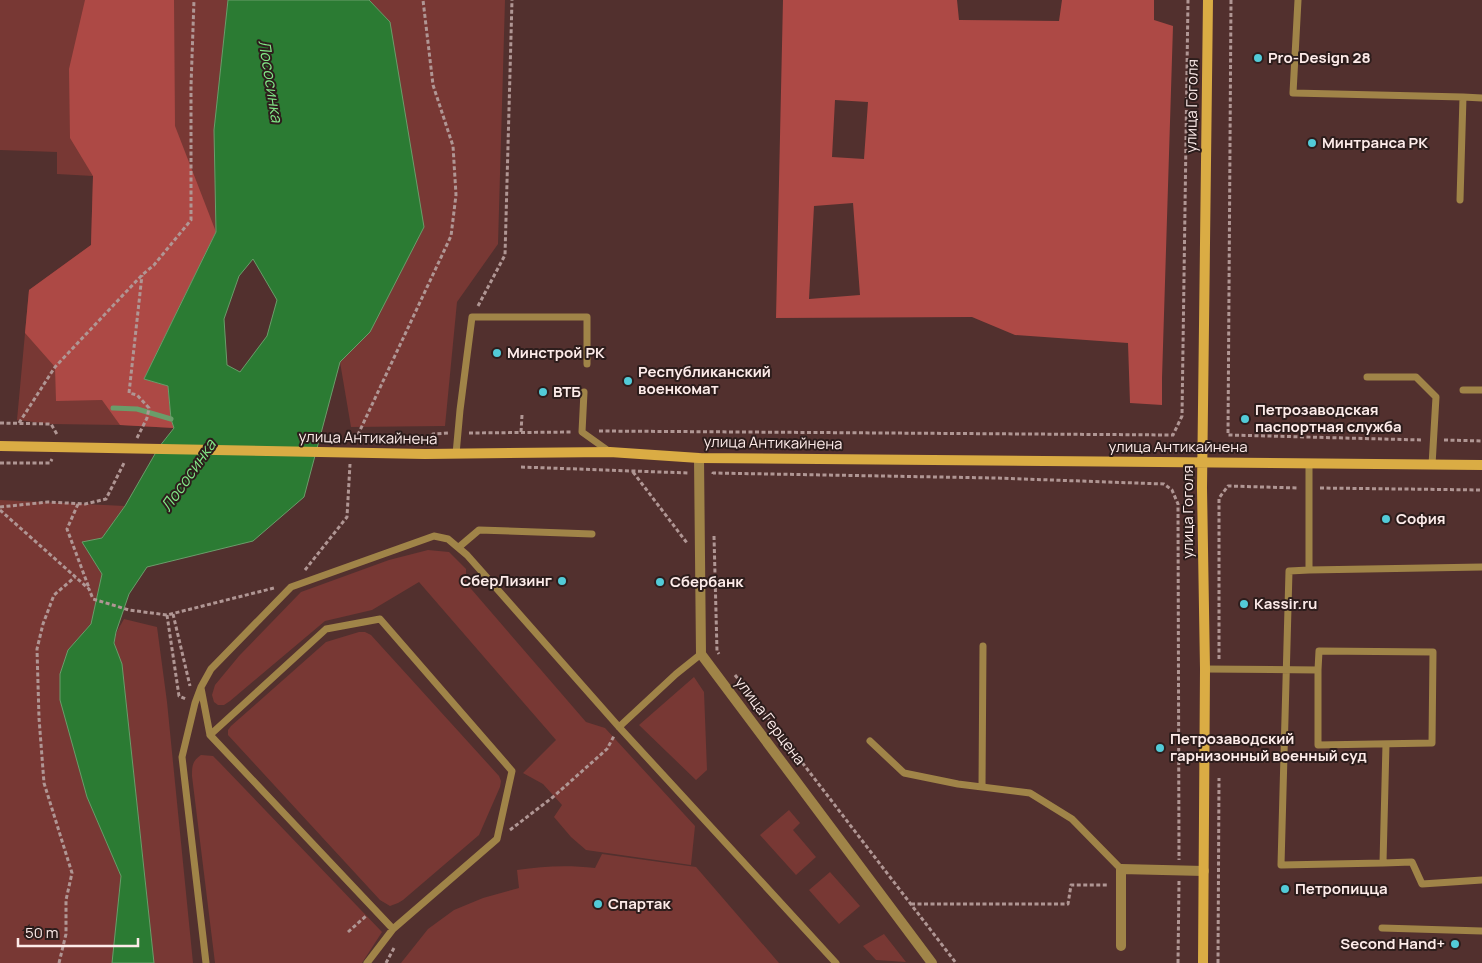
<svg xmlns="http://www.w3.org/2000/svg" width="1482" height="963" viewBox="0 0 1482 963" font-family="Manrope,sans-serif">
	<rect width="100%" height="100%" fill="#52302e"/>
	<!-- green -->
	<path fill="#783834" d="M0,0h228l-14,130 2,102 -72,147 24,7 6,42 -54,-3 -69,-1 -34,-4 12,-130 62,-45 2,-69 -36,-2v-22l-57,-2z
		M369,0h136l-7,244 -41,58 -12,124 -94,1 -11,-65 30,-30 20,-310z
		M0,500l125,6 -23,32 -6,27 6,9 -11,50 -23,26 19,147 34,79 -9,87h-112z
		M428,550l21,2 17,17v14l120,139 19,6 90,98 -4,39 -105,-15 -15,-13 -17,-20 8,-12 -19,-21 -20,-11 33,-33 -137,-158 -47,28 -47,11 -95,80 -6,4h-6l-4,-3 -2,-7 3,-10 24,-29 62,-64 88,-32z
		M124,619l33,8 10,75 26,261h-39l-32,-299c-9,-23 -11,-23 2,-45z
		M359,632h6l6,3 128,141 2,5 -1,6 -21,48 -76,65 -5,3 -8,3 -10,-6 -152,-165v-5l3,-4 95,-84z
		M694,677l10,15 3,78 -11,10 -57,-55z
		M201,755l12,1 6,6 163,170 -20,31h-147l-23,-187c0,-10 0,-15 9,-21z
		M789,810l11,13 -7,7 23,27 -20,18 -36,-40z
		M602,854l94,13 83,96h-378l27,-34 26,-19 29,-12 36,-10 -2,-18c27,-4 51,-5 78,-2z
		M830,872l30,34 -21,18 -30,-34z
		M884,934l22,28 -30,-2 -13,-14z"/>
	<!-- forest -->
	<path fill="#ad4945" fill-rule="evenodd" d="M85,0h89l1,126 41,106 -72,147 24,7 3,33 3,9 -54,-3 -18,-25 -46,1 -1,-34 -30,-34 4,-43 62,-45 2,-69 -23,-38 -1,-69z
		M783,0h174l2,20 100,1 3,-21h92v20l19,6 -11,352v27l-32,-2 -2,-60 -113,-8 -43,-18 -196,1zM835,100l33,2 -4,57 -32,-2zM853,203l7,92 -51,4 5,-93z"/>
	<!-- water -->
	<path fill="#2b7b33" stroke="#6a9d6a" fill-rule="evenodd" d="M228,0h141l21,22 34,205 -54,105 -30,30 -36,135 -51,44 -106,26 -18,27 -13,38 -2,11 8,21 32,299h-42l9,-87 -34,-79 -27,-97v-26l8,-24 23,-26 11,-50 -20,-32 20,-4 23,-32 34,-59 15,-19 -3,-9 -3,-33 -24,-7 72,-147 -2,-102zM253,259l24,41 -10,36 -27,36 -13,-7 -3,-46 15,-43z"/>
	<g fill="none" stroke-linecap="round" stroke-linejoin="round">
		<!-- stream -->
		<path stroke="#6a9d6a" stroke-width="5" d="M113,408l24,1 34,10"/>
		<!-- path -->
		<path stroke="#b09694" stroke-width="3" stroke-dasharray="4 2.5" stroke-linecap="butt" d="M1231,0l-3,435 194,5
			M478,306l27,-51 7,-255
			M0,423l51,1 7,12
			M19,423l36,-56 87,-92 12,-10 37,-45v-134l3,-86
			M599,431l574,4 9,-19 6,-416
			M521,432l1,-17
			M469,433l104,-1
			M137,438l10,-20 2,-10 -12,-13 -8,-2 13,-118
			M1444,440l38,1
			M355,441l96,-205 5,-41 -3,-49 -20,-61 -10,-85
			M430,442l3,-8 15,-1
			M0,463h50l2,-4
			M521,467l167,6
			M633,472l54,71
			M713,474v-1l282,5 169,6 8,6 6,14 1,356
			M1320,488l162,2
			M78,504l-11,25 22,59
			M0,507l48,-5 37,2 21,-5 19,-38
			M0,510l89,79 4,10 36,11 38,5 107,-27
			M714,536l3,115 2,3
			M305,570l42,-53 3,-53
			M173,614l17,72
			M167,615l12,81 7,3
			M1219,659v-161l9,-12 71,2
			M735,675l221,288
			M510,830l43,-33 54,-48 7,-13
			M911,904h157l3,-19h38
			M348,932l18,-16
			M59,963l7,-29v-34l6,-27 -28,-90 -5,-65 -2,-69 6,-25 11,-29 21,-18
			M386,963l8,-15
			M1178,963l1,-82
			M1218,963l1,-185"/>
		<!-- lane -->
		<path stroke="#a08448" stroke-width="7" d="M1298,0l-5,93 170,4 19,1
			M1460,200l3,-103
			M1367,377h49l20,20 -4,68
			M1463,390h19
			M584,392l-2,40 28,20
			M456,454l4,-44 12,-93h115v47
			M1309,464v106l173,-3
			M459,547l20,-17 113,4
			M1309,570l-20,1 -8,294 102,-2
			M1205,669l113,1 1,-19 114,1 -1,91 -114,2v-75
			M201,688l9,47 183,194
			M619,727l57,-53 25,-20
			M210,735l116,-106 54,-10 132,152 -15,68 -104,90 -26,34
			M870,741l34,32 54,11 72,9 42,26 49,50
			M1386,744l-3,119 29,-1 10,22 60,-4
			M982,787l1,-141
			M1382,928l100,3
			M206,963l-24,-206 13,-54 6,-16 10,-18 80,-82 143,-51 14,3 19,16 152,172 217,236"/>
		<!-- street -->
		<path stroke="#a08448" stroke-width="10" d="M699,458l2,196 231,309
			M1121,946v-77l83,2"/>
		<!-- secondary -->
		<path stroke="#daac44" stroke-width="10" d="M0,446l425,8 185,-2 89,6 783,7
			M1203,963l2,-294 -3,-181 6,-488"/>
	</g>
	<!-- markers -->
	<g fill="#52cbd8" stroke="#2d1d1c" stroke-width="2">
		<circle cx="1258" cy="58" r="5"/>
		<circle cx="1312" cy="143" r="5"/>
		<circle cx="497" cy="353" r="5"/>
		<circle cx="628" cy="381" r="5"/>
		<circle cx="543" cy="392" r="5"/>
		<circle cx="1245" cy="419" r="5"/>
		<circle cx="1386" cy="519" r="5"/>
		<circle cx="562" cy="581" r="5"/>
		<circle cx="660" cy="582" r="5"/>
		<circle cx="1244" cy="604" r="5"/>
		<circle cx="1160" cy="748" r="5"/>
		<circle cx="1285" cy="889" r="5"/>
		<circle cx="598" cy="904" r="5"/>
		<circle cx="1455" cy="944" r="5"/>
	</g>
	<g text-anchor="middle" stroke-width="4" stroke-linejoin="round" paint-order="stroke">
		<!-- poi labels -->
		<g font-size="15" font-weight="bold" fill="#fdebe9" stroke="#2d1d1c" text-anchor="start">
			<text x="1268" y="63">Pro-Design 28</text>
			<text x="1322" y="148">Минтранса РК</text>
			<text x="507" y="358">Минстрой РК</text>
			<text x="638" y="377">Республиканский<tspan x="638" dy="17">военкомат</tspan></text>
			<text x="553" y="397">ВТБ</text>
			<text x="1255" y="415">Петрозаводская<tspan x="1255" dy="17">паспортная служба</tspan></text>
			<text x="1396" y="524">София</text>
			<text x="552" y="586" text-anchor="end">СберЛизинг</text>
			<text x="670" y="587">Сбербанк</text>
			<text x="1254" y="609">Kassir.ru</text>
			<text x="1170" y="744">Петрозаводский<tspan x="1170" dy="17">гарнизонный военный суд</tspan></text>
			<text x="1295" y="894">Петропицца</text>
			<text x="608" y="909">Спартак</text>
			<text x="1445" y="949" text-anchor="end">Second Hand+</text>
		</g>
		<!-- street labels -->
		<g font-size="15" fill="#fdebe9" stroke="#2d1d1c">
			<text transform="translate(1192 106) rotate(-89)" y="5">улица Гоголя</text>
			<text transform="translate(368 438) rotate(1)" y="5">улица Антикайнена</text>
			<text transform="translate(773 443) rotate(1)" y="5">улица Антикайнена</text>
			<text x="1178" y="452">улица Антикайнена</text>
			<text transform="translate(1188 512) rotate(-90)" y="5">улица Гоголя</text>
			<text transform="translate(770 721) rotate(53)" y="5">улица Герцена</text>
		</g>
		<!-- water labels -->
		<g font-size="16" font-style="italic" fill="#82e787" stroke="#2d1d1c">
			<text transform="translate(271 81) rotate(81)" y="6">Лососинка</text>
			<text transform="translate(188 475) rotate(-55)" y="6">Лососинка</text>
		</g>
	</g>
	<!-- scale -->
	<path d="M18 938v8h120v-8" fill="none" stroke="#fdebe9" stroke-width="2.5"/>
	<text x="25" y="938" font-size="15" fill="#fdebe9" stroke="#2d1d1c" stroke-width="4" paint-order="stroke">50 m</text>
</svg>
